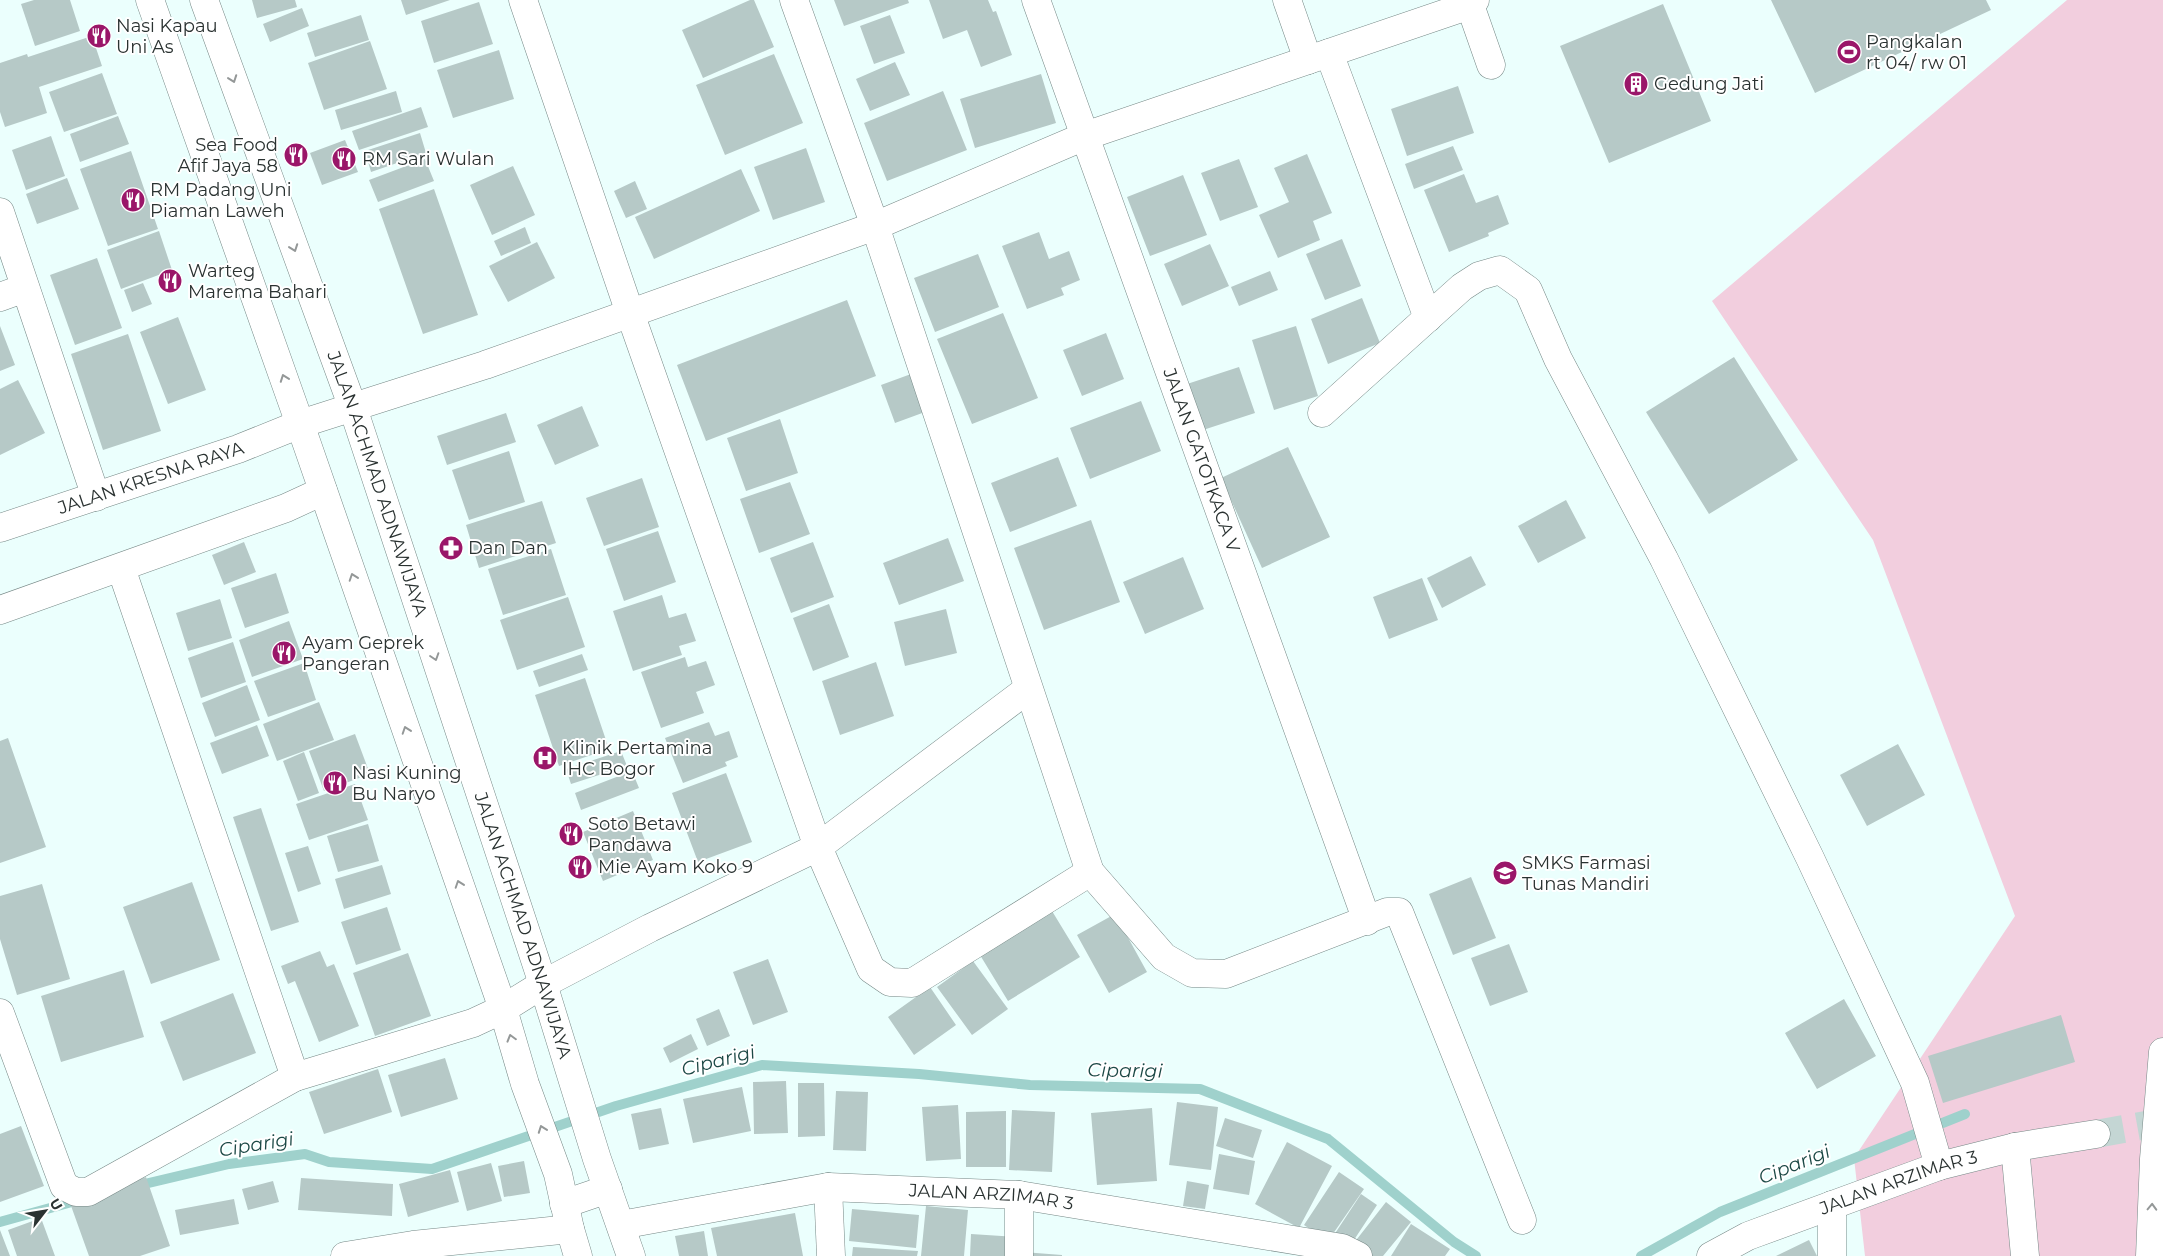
<svg xmlns="http://www.w3.org/2000/svg" width="2163" height="1256" viewBox="0 0 2163 1256" font-family="Montserrat,sans-serif">
	<rect width="100%" height="100%" fill="#ebfffd"/>
	<!-- green -->
	<path fill="#f2cede" d="M2067,0h96v1256h-298l-11,-98 161,-242 -142,-376 -161,-239z"/>
	<g fill="none" stroke-linecap="round" stroke-linejoin="round">
		<!-- stream -->
		<path stroke="#9fd1cc" stroke-width="10" d="M136,1186l93,-22 76,-10 24,8 103,7 184,-63 146,-41 157,9 111,11 170,4 128,50 126,103 22,14
			M0,1222l79,-22
			M1641,1256l79,-44 245,-98"/>
	</g>
	<!-- building -->
	<path fill="#b6c9c7" d="M34,0h36l10,31 -45,15 -14,-42z
		M252,0h43l2,7 -40,11z
		M401,0h49l-44,15z
		M750,0h4l20,47 -71,31 -21,-48z
		M834,0h74l1,3 -65,23z
		M929,0h59l5,12 3,-1 16,44 -31,12 -14,-37 -24,9z
		M1771,0h215l5,10 -176,83z
		M479,2l14,42 -59,19 -13,-42z
		M1663,4l48,117 -102,42 -49,-117z
		M302,8l7,18 -39,16 -7,-18z
		M361,15l8,25 -54,17 -8,-24z
		M890,15l15,38 -31,11 -14,-38z
		M92,36l10,30 -63,21 8,26 -42,14 -5,-15v-49l27,-9 1,3z
		M370,41l17,48 -63,21 -16,-47z
		M499,50l15,49 -61,19 -16,-48z
		M774,54l29,69 -78,32 -29,-70z
		M895,62l15,33 -40,16 -14,-32z
		M102,73l15,41 -53,18 -15,-40z
		M1041,74l15,49 -81,25 -15,-49z
		M1458,86l16,47 -67,23 -16,-47z
		M396,91l6,21 -61,18 -6,-20z
		M943,91l24,59 -80,31 -23,-58z
		M421,107l7,20 -69,23 -7,-19z
		M118,116l11,28 -49,18 -10,-28z
		M420,133l6,20 -55,19 -6,-21z
		M51,136l14,40 -39,14 -14,-40z
		M345,140l13,32 -36,13 -12,-32z
		M1453,146l10,24 -49,19 -9,-25z
		M806,148l19,54 -52,18 -19,-53z
		M131,151l27,78 -50,17 -28,-77z
		M1307,154l25,59 -19,8 7,19 -42,18 -19,-43 30,-13 -15,-34z
		M425,159l9,22 -56,21 -9,-22z
		M1239,159l19,48 -38,14 -19,-48z
		M513,166l22,49 -43,20 -22,-50z
		M741,169l19,42 -106,48 -19,-42z
		M1464,174l12,29 22,-8 11,29 -21,9 1,3 -40,16 -25,-62z
		M1183,175l24,60 -57,21 -23,-59z
		M67,178l12,31 -42,15 -11,-30z
		M635,181l12,28 -21,9 -12,-27z
		M434,189l44,126 -55,19 -44,-125z
		M525,227l6,16 -30,13 -7,-15z
		M159,231l13,39 -51,19 -14,-39z
		M1039,232l10,27 20,-8 11,29 -19,8 3,7 -37,14 -25,-63z
		M1342,239l19,47 -36,14 -19,-46z
		M537,242l18,36 -47,24 -19,-36z
		M1210,244l19,42 -47,20 -18,-42z
		M978,254l21,53 -64,25 -21,-54z
		M97,258l25,70 -47,17 -25,-70z
		M1270,271l8,19 -39,16 -8,-19z
		M143,283l9,21 -20,8 -8,-22z
		M1362,298l18,45 -52,21 -17,-45z
		M847,300l29,76 -170,65 -29,-76z
		M1003,313l35,85 -66,26 -35,-85z
		M178,317l28,73 -38,14 -28,-72z
		M0,326l15,39 -15,6z
		M1296,326l22,70 -44,14 -22,-70z
		M1106,333l18,46 -42,17 -19,-46z
		M128,334l33,97 -58,19 -32,-96z
		M1734,357l64,103 -89,54 -63,-102z
		M1239,367l16,46 -52,17 -16,-46z
		M911,374l14,38 -30,11 -14,-38z
		M18,380l27,53 -45,22v-66z
		M1141,401l20,50 -71,28 -20,-51z
		M582,406l17,40 -44,19 -18,-40z
		M506,413l10,29 -69,23 -10,-29z
		M780,419l18,54 -52,18 -19,-53z
		M1288,447l42,90 -68,31 -41,-90z
		M509,451l16,51 -56,18 -17,-50z
		M1058,457l19,49 -67,26 -19,-49z
		M642,478l17,49 -55,19 -18,-48z
		M790,482l20,52 -51,19 -19,-54z
		M1566,500l20,38 -48,25 -20,-37z
		M542,501l14,42 -77,25 -13,-43z
		M1091,520l29,82 -76,28 -30,-82z
		M658,531l18,51 -52,19 -18,-52z
		M948,538l16,43 -65,24 -16,-42z
		M244,542l12,30 -32,13 -12,-30z
		M813,542l21,55 -43,16 -21,-55z
		M551,549l15,46 -63,20 -15,-46z
		M1471,556l15,29 -44,23 -15,-30z
		M1183,557l21,52 -59,25 -22,-52z
		M276,573l13,40 -44,15 -14,-40z
		M1422,578l16,42 -49,19 -16,-42z
		M662,595l7,23 17,-5 10,28 -17,5 3,9 -49,16 -20,-60z
		M568,597l17,50 -68,23 -17,-50z
		M220,599l12,39 -44,13 -12,-38z
		M829,604l20,53 -36,14 -20,-53z
		M946,609l11,44 -52,13 -11,-44z
		M289,621l14,38 -51,18 -13,-37z
		M233,642l13,40 -45,16 -13,-40z
		M582,654l6,16 -49,17 -6,-16z
		M685,657l3,10 18,-6 9,24 -19,7 8,21 -43,15 -20,-56z
		M876,662l18,54 -54,19 -18,-54z
		M304,663l12,37 -48,17 -14,-36z
		M585,678l24,71 -50,17 -24,-71z
		M247,685l13,35 -45,17 -13,-34z
		M319,702l15,38 -57,21 -14,-37z
		M709,722l6,14 14,-5 9,26 -13,5 2,4 -44,17 -18,-45z
		M257,725l12,31 -47,18 -12,-31z
		M355,734l15,40 -46,17 -15,-40z
		M8,738l38,109 -46,16v-122z
		M1898,744l27,51 -58,31 -27,-51z
		M621,751l6,15 -56,18 -5,-15z
		M304,752l15,41 -21,8 -15,-40z
		M632,771l7,17 -58,22 -6,-17z
		M726,773l26,69 -54,20 -26,-69z
		M355,784l13,36 -59,20 -13,-36z
		M261,808l38,114 -28,9 -38,-114z
		M633,811l20,49 -50,21 -20,-49z
		M368,824l11,37 -41,11 -11,-36z
		M308,846l13,38 -23,8 -13,-39z
		M382,865l9,29 -47,15 -9,-30z
		M1471,877l25,61 -43,17 -24,-61z
		M192,882l28,78 -69,24 -28,-77z
		M42,884l28,95 -53,16 -17,-56v-43z
		M387,907l14,43 -45,15 -15,-43z
		M1052,911l28,46 -72,44 -28,-46z
		M1115,914l32,58 -38,21 -32,-58z
		M1509,944l19,48 -38,14 -19,-48z
		M320,951l7,16 7,-3 25,62 -40,16 -24,-61 -7,3 -7,-18z
		M408,953l23,63 -56,20 -22,-63z
		M768,959l20,53 -35,13 -20,-53z
		M973,961l35,48 -36,26 -35,-48z
		M124,970l20,67 -83,25 -20,-66z
		M930,987l26,38 -42,30 -26,-38z
		M233,993l23,60 -73,28 -23,-59z
		M1844,999l32,57 -59,33 -32,-56z
		M719,1009l11,27 -23,10 -11,-27z
		M2061,1015l14,47 -132,41 -15,-47z
		M691,1034l7,15 -28,14 -7,-15z
		M445,1058l13,41 -57,18 -13,-42z
		M378,1069l14,43 -68,22 -15,-42z
		M786,1081l2,52 -34,1 -1,-52z
		M798,1083h26l1,53 -27,1z
		M742,1087l9,44 -58,12 -10,-44z
		M836,1091l32,1 -2,59 -33,-1z
		M1177,1102l41,5 -7,63 -42,-5z
		M958,1105l3,54 -35,2 -4,-54z
		M661,1108l8,36 -30,6 -8,-36z
		M1152,1108l5,73 -60,4 -6,-72z
		M1012,1110l43,2 -3,60 -43,-2z
		M1006,1111v56h-40v-55z
		M1225,1118l37,12 -9,28 -37,-12z
		M21,1126l23,60 -44,16v-68z
		M1287,1142l45,24 -33,62 -44,-24z
		M1219,1154l36,7 -6,34 -36,-6z
		M524,1161l6,32 -26,4 -6,-31z
		M491,1163l11,38 -35,10 -10,-39z
		M450,1170l9,32 -51,15 -9,-33z
		M1339,1172l25,17 -36,52 -24,-16z
		M146,1177l24,69 -30,10h-51l-19,-53z
		M301,1178l92,6 -1,32 -94,-6z
		M273,1181l6,21 -31,8 -6,-21z
		M1187,1181l22,4 -4,24 -22,-3z
		M1361,1194l16,11 -27,41 -16,-11z
		M234,1199l5,25 -59,11 -5,-25z
		M1386,1202l25,20 -28,34h-20l-13,-8z
		M926,1206l42,4 -4,46h-43z
		M852,1209l67,6 -3,33 -67,-7z
		M795,1213l8,43h-86l-6,-28z
		M41,1218l14,38h-38l-9,-26z
		M1411,1224l39,25 -5,7h-54z
		M0,1230l10,26h-10z
		M704,1231l4,25h-29l-4,-20z
		M971,1234l46,3 -1,19h-46z
		M1809,1240l8,16h-41z
		M853,1247l65,4 -1,5h-65z
		M1023,1252l39,3v1h-39z"/>
	<g fill="none" stroke-linecap="round" stroke-linejoin="round">
		<!-- minor-tunnel -->
		<path stroke="#c4d6d4" stroke-width="28" stroke-dasharray="28 14" stroke-linecap="butt" d="M2096,1134l67,-12"/>
		<defs>
			<g id="minor">
				<path d="M523,0l107,313 188,534 53,122 19,13 22,1 178,-111"/>
				<path d="M794,0l81,226 215,646 74,85 28,16 34,1 161,-62h12l123,308"/>
				<path id="s1" d="M1036,0l331,921"/>
				<path d="M1287,0l21,60"/>
				<path d="M1470,5l21,60"/>
				<path d="M1329,53l99,265"/>
				<path d="M0,212l96,285"/>
				<path d="M0,297l25,-9"/>
				<path d="M1322,413l140,-126 17,-11 21,-6 28,20 30,69 106,200 146,299 105,225 24,83"/>
				<path id="s2" d="M0,528l238,-79 62,-25 185,-59 390,-139 210,-90 385,-131 5,-5"/>
				<path d="M121,568l174,509"/>
				<path d="M0,610l286,-102 37,-17"/>
				<path d="M0,1013l64,173 12,6h12l207,-115 178,-54 30,-14 40,-25 107,-56 168,-81 210,-158"/>
				<path d="M2015,1147l10,109"/>
				<path d="M828,1187l3,69"/>
				<path d="M1832,1205v51"/>
				<path id="s3" d="M621,1225l207,-38 191,8 323,53 16,8"/>
				<path d="M345,1256l68,-11 157,-16"/>
				<path d="M1019,1256v-61"/>
				<path id="s4" d="M1711,1256l37,-20 191,-70 76,-19 81,-13"/>
			</g>
			<g id="major">
				<path d="M150,0l150,424 203,585 22,75 33,90 12,55 8,27"/>
				<path id="s5" d="M204,0l149,408 190,576 54,175 34,97"/>
				<path d="M564,1204l44,-15"/>
			</g>
			<path id="highway" d="M2150,1256l4,-97 9,-107"/>
		</defs>
		<!-- minor casing -->
		<use href="#minor" stroke="#768886" stroke-width="29"/>
		<!-- major casing -->
		<use href="#major" stroke="#768886" stroke-width="29"/>
		<!-- highway casing -->
		<use href="#highway" stroke="#768886" stroke-width="29"/>
		<!-- minor -->
		<use href="#minor" stroke="#fff" stroke-width="28"/>
		<!-- major -->
		<use href="#major" stroke="#fff" stroke-width="28"/>
		<!-- highway -->
		<use href="#highway" stroke="#fff" stroke-width="28"/>
	</g>
	<!-- one-way arrows -->
	<defs><path id="oneway-chevron" d="M-2-3.5L2.5 0L-2 3.5" fill="none" stroke-width="1.6" stroke-linecap="round" stroke-linejoin="round" transform="scale(1.25)"/></defs>
	<g stroke="#949898">
		<use href="#oneway-chevron" transform="translate(233 79) rotate(70)"/>
		<use href="#oneway-chevron" transform="translate(294 248) rotate(70)"/>
		<use href="#oneway-chevron" transform="translate(284 378) rotate(-110)"/>
		<use href="#oneway-chevron" transform="translate(353 577) rotate(-109)"/>
		<use href="#oneway-chevron" transform="translate(435 657) rotate(72)"/>
		<use href="#oneway-chevron" transform="translate(406 730) rotate(-109)"/>
		<use href="#oneway-chevron" transform="translate(459 884) rotate(-109)"/>
		<use href="#oneway-chevron" transform="translate(511 1038) rotate(-106)"/>
		<use href="#oneway-chevron" transform="translate(542 1129) rotate(-110)"/>
		<use href="#oneway-chevron" transform="translate(2152 1207) rotate(-88)"/>
	</g>
	<!-- icons -->
	<defs>
		<symbol id="restaurant-disc" viewBox="-11 -11 22 22"><circle r="9.5" fill="#9a1669" stroke="#fff"/><path d="M-5-6h1v4h1v-4h1v4h1v-4h1v5L-1.5 .5V6h-2V.5L-5-1ZM5-6V6H3V1.5H1.5Q1.5-4 5-6Z" fill="#fff"/></symbol>
		<symbol id="stadium-disc" viewBox="-11 -11 22 22"><circle r="9.5" fill="#9a1669" stroke="#fff"/><path d="M0-5a6.5 5 0 1 0 0 10a6.5 5 0 1 0 0-10ZM-3.5-1.8h7v3.6h-7Z" fill="#fff"/></symbol>
		<symbol id="building-disc" viewBox="-11 -11 22 22"><circle r="9.5" fill="#9a1669" stroke="#fff"/><path d="M-4-6H4V6H1V3H-1V6H-4ZM-2.5-4.3h1.7v1.8h-1.7ZM.8-4.3h1.7v1.8H.8ZM-2.5-1h1.7V.8h-1.7ZM.8-1h1.7V.8H.8Z" fill="#fff"/></symbol>
		<symbol id="pharmacy-disc" viewBox="-11 -11 22 22"><circle r="9.5" fill="#9a1669" stroke="#fff"/><path d="M-2-6h4v4h4v4h-4v4h-4v-4h-4v-4h4Z" fill="#fff"/></symbol>
		<symbol id="hospital-disc" viewBox="-11 -11 22 22"><circle r="9.5" fill="#9a1669" stroke="#fff"/><path d="M-5-5h3v3.5h4V-5h3V5h-3V1.5h-4V5h-3Z" fill="#fff"/></symbol>
		<symbol id="school-disc" viewBox="-11 -11 22 22"><circle r="9.5" fill="#9a1669" stroke="#fff"/><path d="M0-5L7-2L0 1L-7-2ZM-4 1L0 2.5L4 1V4Q0 6-4 4Z" fill="#fff"/></symbol>
	</defs>
	<g fill-rule="evenodd">
		<use href="#restaurant-disc" x="85" y="22" width="28" height="28"/>
		<use href="#stadium-disc" x="1835" y="38" width="28" height="28"/>
		<use href="#building-disc" x="1622" y="70" width="28" height="28"/>
		<use href="#restaurant-disc" x="282" y="141" width="28" height="28"/>
		<use href="#restaurant-disc" x="330" y="145" width="28" height="28"/>
		<use href="#restaurant-disc" x="119" y="186" width="28" height="28"/>
		<use href="#restaurant-disc" x="156" y="267" width="28" height="28"/>
		<use href="#pharmacy-disc" x="437" y="534" width="28" height="28"/>
		<use href="#restaurant-disc" x="270" y="639" width="28" height="28"/>
		<use href="#hospital-disc" x="531" y="744" width="28" height="28"/>
		<use href="#restaurant-disc" x="321" y="769" width="28" height="28"/>
		<use href="#restaurant-disc" x="557" y="820" width="28" height="28"/>
		<use href="#restaurant-disc" x="566" y="853" width="28" height="28"/>
		<use href="#school-disc" x="1491" y="859" width="28" height="28"/>
	</g>
	<g text-anchor="middle" stroke-width="4" stroke-linejoin="round" paint-order="stroke">
		<!-- poi labels -->
		<g font-size="18" fill="#2a3231" stroke="#fff" text-anchor="start">
			<text x="116" y="32">Nasi Kapau<tspan x="116" dy="21">Uni As</tspan></text>
			<text x="1866" y="48">Pangkalan<tspan x="1866" dy="21">rt 04/ rw 01</tspan></text>
			<text x="1654" y="90">Gedung Jati</text>
			<text x="278" y="151" text-anchor="end">Sea Food<tspan x="278" dy="21">Afif Jaya 58</tspan></text>
			<text x="362" y="165">RM Sari Wulan</text>
			<text x="150" y="196">RM Padang Uni<tspan x="150" dy="21">Piaman Laweh</tspan></text>
			<text x="188" y="277">Warteg<tspan x="188" dy="21">Marema Bahari</tspan></text>
			<text x="468" y="554">Dan Dan</text>
			<text x="302" y="649">Ayam Geprek<tspan x="302" dy="21">Pangeran</tspan></text>
			<text x="562" y="754">Klinik Pertamina<tspan x="562" dy="21">IHC Bogor</tspan></text>
			<text x="352" y="779">Nasi Kuning<tspan x="352" dy="21">Bu Naryo</tspan></text>
			<text x="588" y="830">Soto Betawi<tspan x="588" dy="21">Pandawa</tspan></text>
			<text x="1522" y="869">SMKS Farmasi<tspan x="1522" dy="21">Tunas Mandiri</tspan></text>
			<text x="598" y="873">Mie Ayam Koko 9</text>
		</g>
		<!-- street labels -->
		<g font-size="18" fill="#2a3231" stroke="#fff">
			<text dy="6" stroke="none"><textPath href="#s1" startOffset="489">JALAN GATOTKACA V</textPath></text>
			<text dy="6" stroke="none"><textPath href="#s2" startOffset="159">JALAN KRESNA RAYA</textPath></text>
			<text dy="6" stroke="none"><textPath href="#s5" startOffset="514">JALAN ACHMAD ADNAWIJAYA</textPath></text>
			<text dy="6" stroke="none"><textPath href="#s5" startOffset="979">JALAN ACHMAD ADNAWIJAYA</textPath></text>
			<text dy="6" stroke="none"><textPath href="#s4" startOffset="202">JALAN ARZIMAR 3</textPath></text>
			<text dy="6" stroke="none"><textPath href="#s3" startOffset="374">JALAN ARZIMAR 3</textPath></text>
		</g>
		<!-- water labels -->
		<g font-size="19" font-style="italic" fill="#1c4946" stroke="#fff">
			<text transform="translate(718 1060) rotate(-14)" y="7">Ciparigi</text>
			<text transform="translate(1125 1070) rotate(1)" y="7">Ciparigi</text>
			<text transform="translate(256 1144) rotate(-9)" y="7">Ciparigi</text>
			<text transform="translate(1794 1164) rotate(-22)" y="7">Ciparigi</text>
		</g>
	</g>
	<!-- north arrow -->
	<g transform="translate(45 1211) rotate(59)" stroke="#ffffff" stroke-width="4" paint-order="stroke">
	<path d="M0-4L9 19L0 12L-9 19Z" fill="#2a3231"/>
	<text y="-8" font-size="14" font-weight="bold" text-anchor="middle" fill="#2a3231">U</text>
	</g>
</svg>
